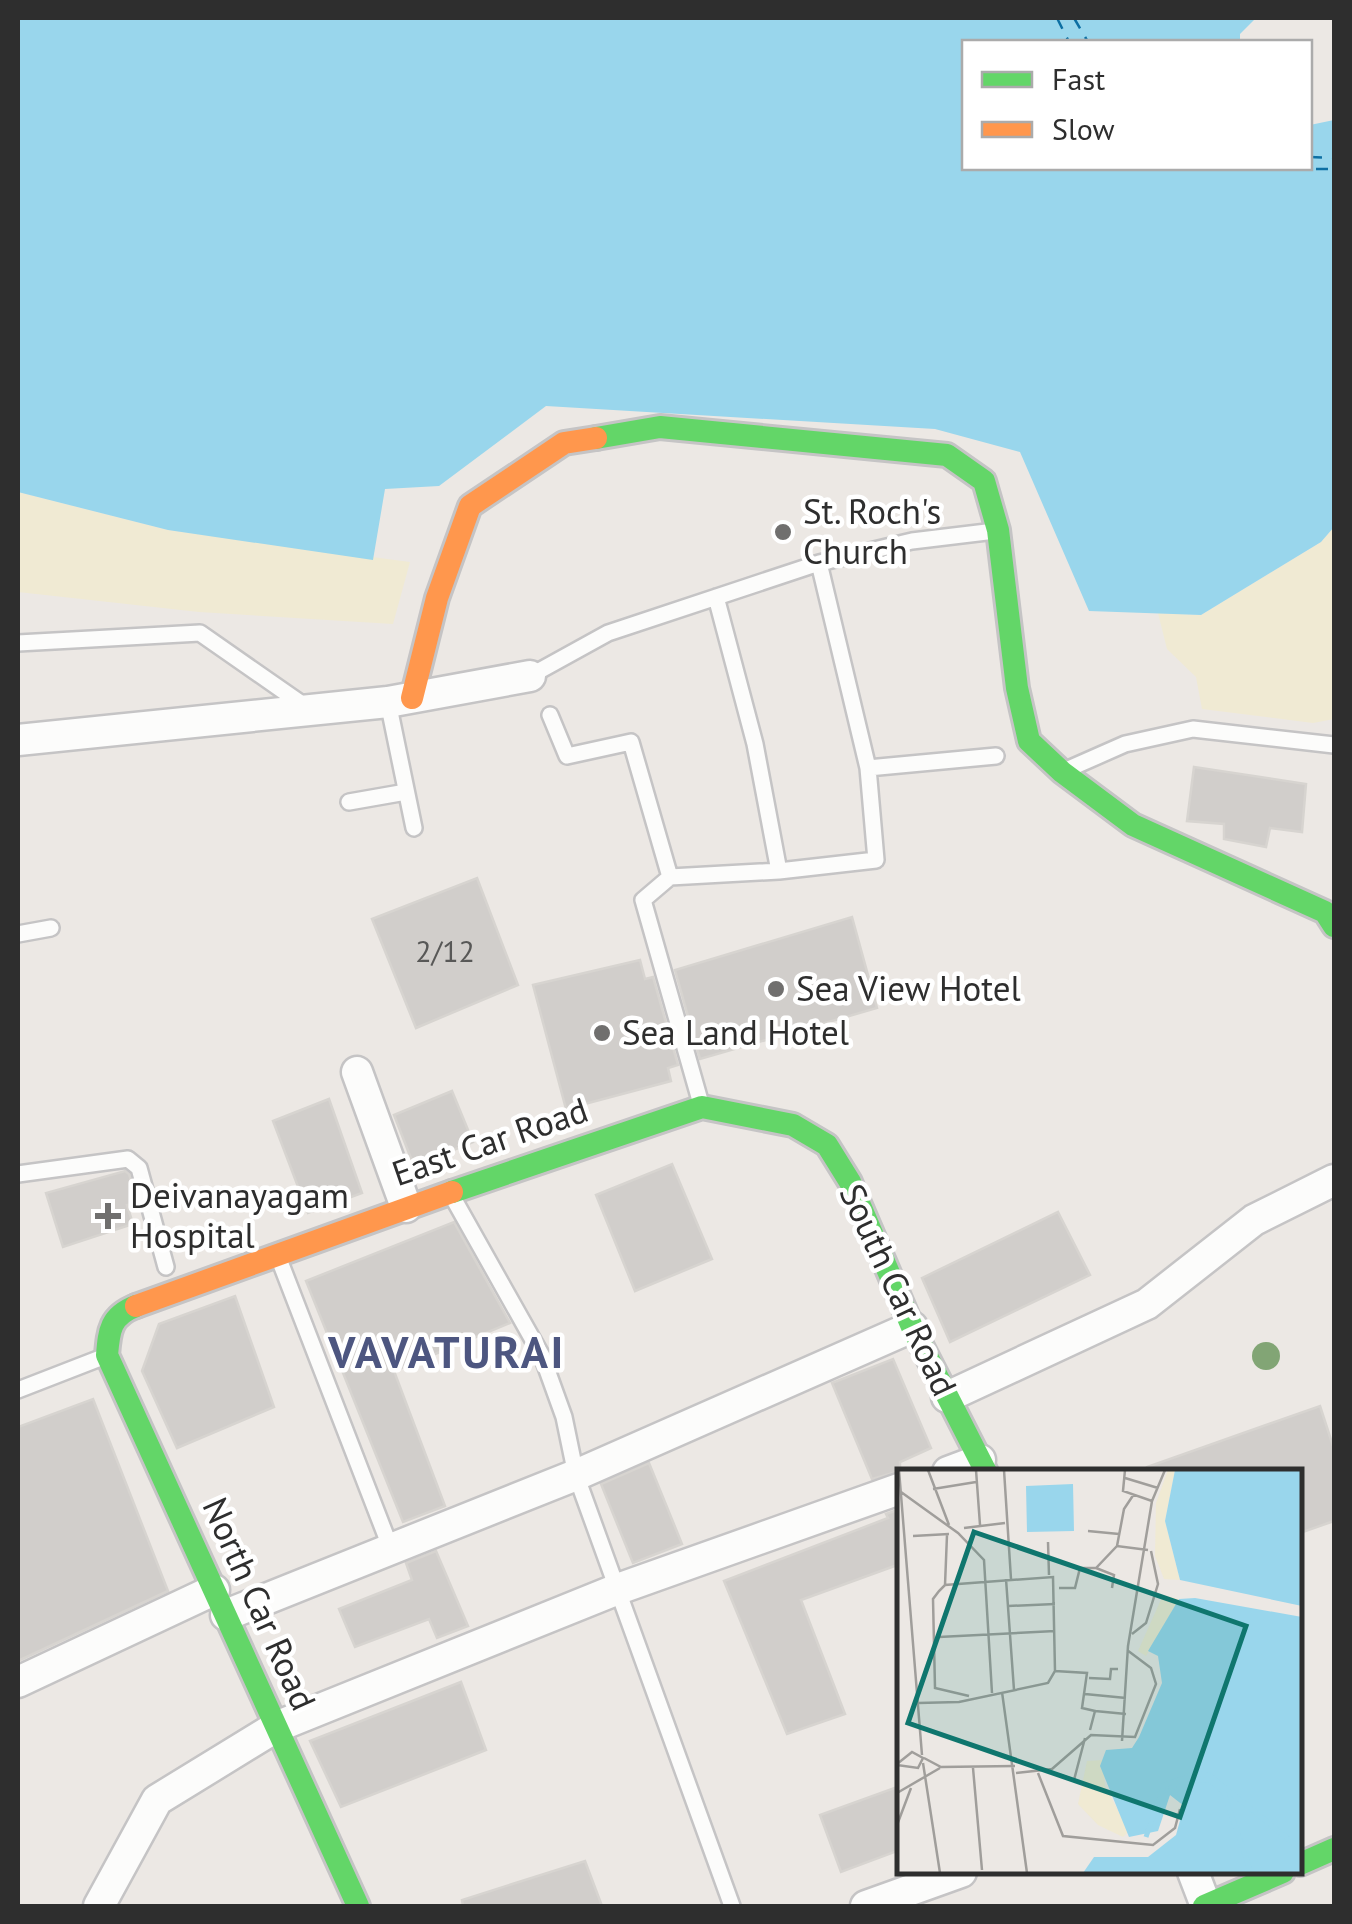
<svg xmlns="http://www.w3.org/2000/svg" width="1352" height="1924" viewBox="0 0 1352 1924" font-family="'PT Sans',sans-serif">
	<rect width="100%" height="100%" fill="#ece8e4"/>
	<!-- sand -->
	<path fill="#f0ead3" d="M18,492l150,38 242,32 -17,62 -194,-12 -181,-20z
		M1334,527v192l-21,4 -111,-14 -6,-32 -29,-28 -9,-36 43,2 120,-73z"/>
	<!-- water -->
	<path fill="#99d6ec" d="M18,18h1238l-16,16v8h-276v126h346v-43l24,-5v407l-13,15 -120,73 -112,-4 -69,-159 -85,-23 -389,-23 -107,80 -54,3 -12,71 -205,-30 -150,-38z"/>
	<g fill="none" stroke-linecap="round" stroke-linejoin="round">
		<!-- ferry -->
		<path stroke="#0d6fa3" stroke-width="2.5" stroke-dasharray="12 10" stroke-linecap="butt" d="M1057,18l12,24
			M1074,18l14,24
			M1310,157l24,1
			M1184,168l150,1"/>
	</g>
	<!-- building -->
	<path fill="#d1cecb" stroke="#d7d4d0" stroke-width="2.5" d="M1194,767l112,17 -4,48 -32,-4 -4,19 -42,-8v-15l-37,-3z
		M477,878l41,107 -102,43 -44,-109z
		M852,917l25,91 -177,51 -25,-89z
		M640,960l5,19 8,-2 25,88 -10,3 3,13 -105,28 -33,-124z
		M452,1091l21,51 -59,24 -20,-51z
		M329,1099l33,94 -54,20 -35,-92z
		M672,1164l40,95 -77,32 -39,-96z
		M125,1171l4,3 8,28 -10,3 6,19 -70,23 -17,-54z
		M1058,1212l32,63 -140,67 -28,-64z
		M454,1222l56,101 -116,48 51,135 -42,16 -97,-241z
		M235,1296l39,111 -97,41 -35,-77 17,-47z
		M893,1359l38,89 -31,14v9l-28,8 -40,-96z
		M93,1399l75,192 -150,70v-234z
		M1320,1406l14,43v72l-34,12v-61h-152l-1,-5z
		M649,1463l33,81 -49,19 -32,-79z
		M900,1509v55l-99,36 44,114 -58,20 -63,-153 164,-63 -2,-4z
		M436,1551l32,75 -31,12 -8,-19 -74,28 -16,-38 73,-29 -6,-17z
		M461,1682l25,68 -145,57 -31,-66z
		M900,1786v64l-59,22 -21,-57z
		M585,1861l17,45h-139l-1,-6z"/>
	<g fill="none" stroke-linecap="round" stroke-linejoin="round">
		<defs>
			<path id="lane" d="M819,563l49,205
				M716,597l39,147 24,127
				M18,643l182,-10 109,76
				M530,676l78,-43 211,-70 93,-22 83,-10
				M388,702l26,126
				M550,715l17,41 64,-14 39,135
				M1066,770l59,-26 68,-15 141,16
				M349,802l57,-10
				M18,934l33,-6
				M701,1104l-58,-204 27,-23 109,-6 97,-11 -8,-92 128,-12
				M18,1174l110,-15 11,9 27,99
				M452,1196l90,160 22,61 12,58 156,431
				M279,1259l112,290
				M18,1390l85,-33"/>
			<path id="street" d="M18,740l370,-38 142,-26
				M357,1072l49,135
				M947,1397l200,-93 107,-84 80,-40
				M948,1472l32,-12
				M226,1615l350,-140 336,-148
				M18,1682l196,-92
				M1193,1872l13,34
				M99,1906l58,-106 119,-73 342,-138 281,-100
				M866,1906l95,-34"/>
			<path id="fast" d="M596,438l64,-11 287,28 37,26 14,49 19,158 12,53 33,31 71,53 192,87 9,14
				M452,1192l250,-85 91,18 34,20 23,37 62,145 74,145
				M136,1306c-26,10 -27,25 -29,49l251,551
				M1300,1864l34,-15
				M1204,1906l79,-34"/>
			<path id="slow" d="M412,698l25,-100 33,-92 94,-63 32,-5
				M136,1306l316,-114"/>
		</defs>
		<!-- lane casing -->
		<use href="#lane" stroke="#c5c4c5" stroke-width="20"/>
		<!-- street casing -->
		<use href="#street" stroke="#c5c4c5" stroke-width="35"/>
		<!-- fast casing -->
		<use href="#fast" stroke="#c5c4c5" stroke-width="28"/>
		<!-- slow casing -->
		<use href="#slow" stroke="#c5c4c5" stroke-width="28"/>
		<!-- lane -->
		<use href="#lane" stroke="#fcfcfb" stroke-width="15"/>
		<!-- street -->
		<use href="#street" stroke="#fcfcfb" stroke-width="30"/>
		<!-- fast -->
		<use href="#fast" stroke="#63d668" stroke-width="22"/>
		<!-- slow -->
		<use href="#slow" stroke="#ff974d" stroke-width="22"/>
	</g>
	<!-- trees -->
	<circle fill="#82a575" cx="1266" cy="1356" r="14"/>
	<!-- markers -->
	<g fill="#706f6e" stroke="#fff" stroke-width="4">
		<circle cx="783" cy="532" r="10"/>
		<circle cx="776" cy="989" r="10"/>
		<circle cx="602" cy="1033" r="10"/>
		<path d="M103 1201h10v10h10v10h-10v10h-10v-10h-10v-10h10z"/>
	</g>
	<g text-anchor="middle" stroke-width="9" stroke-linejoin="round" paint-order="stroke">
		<!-- number labels -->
		<g font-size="30" fill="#585857">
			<text x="445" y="962">2/12</text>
		</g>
		<!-- poi labels -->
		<g font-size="35" fill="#2e2e2e" stroke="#fff" text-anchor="start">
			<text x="803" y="524">St. Roch's<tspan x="803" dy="40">Church</tspan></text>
			<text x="796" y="1001">Sea View Hotel</text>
			<text x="622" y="1045">Sea Land Hotel</text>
			<text x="130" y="1208">Deivanayagam<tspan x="130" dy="40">Hospital</tspan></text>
		</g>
		<!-- street labels -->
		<g font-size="35" fill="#2e2e2e" stroke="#fff">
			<text transform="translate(490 1142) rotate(-19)" y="12">East Car Road</text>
			<text transform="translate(898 1290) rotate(65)" y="12">South Car Road</text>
			<text transform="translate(259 1604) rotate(66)" y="12">North Car Road</text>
		</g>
		<!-- district labels -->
		<g font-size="45" font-weight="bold" letter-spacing="2.5" fill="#4d5680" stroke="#fff">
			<text x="447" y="1368">VAVATURAI</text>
		</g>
	</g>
	<!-- overview -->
	<g transform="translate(897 1469)">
		<rect width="405" height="405" fill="#ece8e4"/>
		<path d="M271,1h7l-10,51 15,59 -16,-1 -9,-23 1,-53zM266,126l16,4 -33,57 -8,-5zM206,291l2,26 24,45 -6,6 -25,-12 -20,-21 9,-43z" fill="#f0ead3"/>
		<path d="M278,1h127v136l-122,-26 -15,-59zM176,15l1,47 -47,1 -1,-46zM298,129l107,19v256h-219l11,-16h54l28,-22 8,-29 -14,-11 -12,36 -29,6 -29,-71 6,-16 26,-2 7,-11 23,-54 -4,-27 -10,-5 31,-52z" fill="#99d6ec"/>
		<path fill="none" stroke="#99d6ec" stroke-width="5" d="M263,334l20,-24 30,1 14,13 27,80M249,368l18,-52 33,-11 12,1 93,75"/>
		<path fill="none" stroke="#a09e9b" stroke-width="2.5" d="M2,1l23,285M31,1l21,55M79,1l4,55M107,1l7,109M228,1l-2,21 29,10M228,9l33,10M36,20l43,-7M4,23l57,41 26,27 8,133M67,59l41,-5M191,62l31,3M16,67l36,-2M151,73l1,33M220,77l7,-37 10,-15M199,99l18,7 -2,13M109,110l8,111M48,116l2,-50M162,119h16l5,-20h16l21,-22 31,4M111,137l47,-2M235,165l14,-11 12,-39 -7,-33M42,168l116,-6M158,202l32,2 -5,35 13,3 -5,19M192,209l21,1 1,-10h7M105,223l25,181M188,225l41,4M21,234l41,-1 89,-19 7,-12 -2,-94 -108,8 -6,6 -6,8 2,89 34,8M198,242l31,3M225,272l6,-95 24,-145 13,-31M27,289l17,9 74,-1M26,294l17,110M0,295l15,-12 11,6 -5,10 -21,-3M76,299l9,102M119,304l36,-4 39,-34 44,2 21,-53 -5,-16 -24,-18M141,304l25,63 90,9 22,-17 5,-19M164,306l13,5 11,-42M0,324l43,-25M0,356l14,-37"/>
		<path fill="#0f766e" fill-opacity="0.15" stroke="#0f766e" stroke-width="5" d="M77,63l272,94 -66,191 -272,-94z"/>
		<rect width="405" height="405" fill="none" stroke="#2e2e2e" stroke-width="5"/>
	</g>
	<!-- border -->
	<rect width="1352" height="1924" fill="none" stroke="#2e2e2e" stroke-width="40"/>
	<!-- legend -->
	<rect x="962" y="40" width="350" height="130" fill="#ffffff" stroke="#ababab" stroke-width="2.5"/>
	<rect x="982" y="72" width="50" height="15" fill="#63d668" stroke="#ababab" stroke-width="2.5"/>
	<text x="1052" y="90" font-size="30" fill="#2e2e2e">Fast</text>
	<rect x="982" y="122" width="50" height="15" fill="#ff974d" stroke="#ababab" stroke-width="2.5"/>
	<text x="1052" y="140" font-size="30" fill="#2e2e2e">Slow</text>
</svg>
